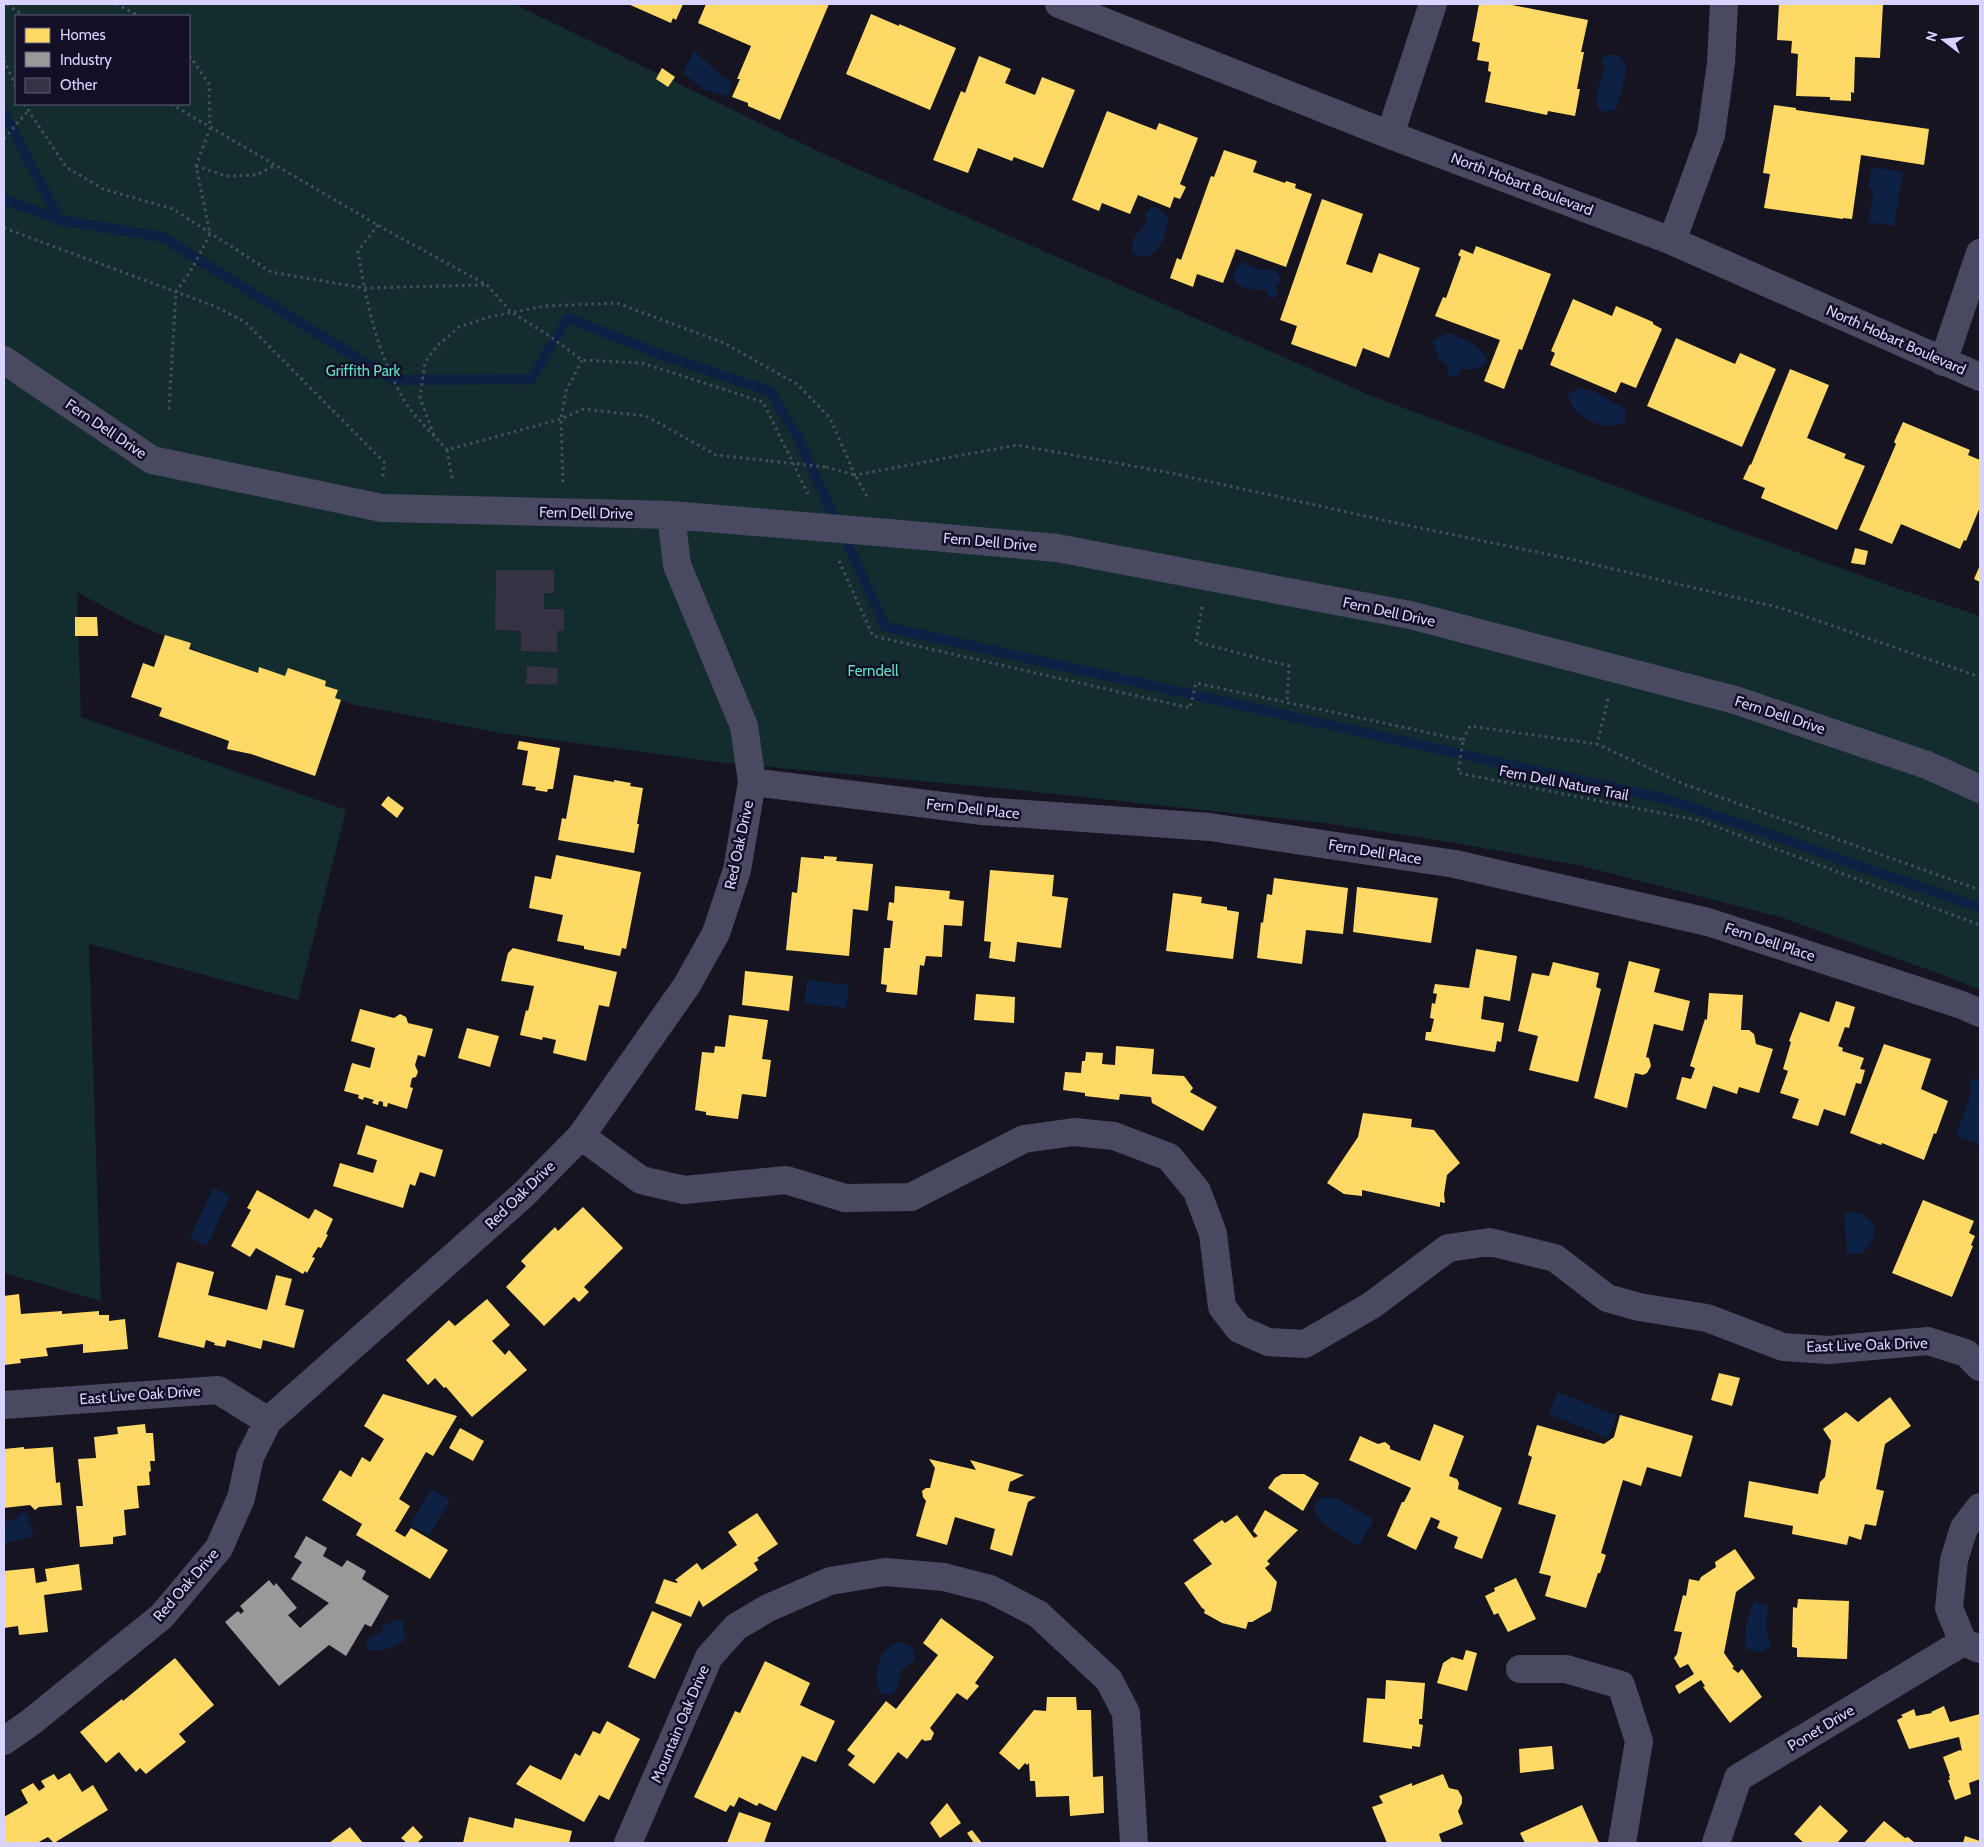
<svg xmlns="http://www.w3.org/2000/svg" width="1984" height="1847" viewBox="0 0 1984 1847" font-family="Cabin,sans-serif">
	<rect width="100%" height="100%" fill="#161421"/>
	<!-- green -->
	<path fill="#132c2d" fill-rule="evenodd" d="M4,4h510l310,150 550,243 358,132 164,59 84,28v374l-34,-14 -166,-59 -198,-51 -132,-24 -126,-19 -306,-33 -301,-28 -217,-29 -144,-28 -137,-45 -85,-37 -57,-31 4,125 265,93 -48,190 -209,-56 12,357 -97,-28zM16,16h173v88h-173z"/>
	<!-- water -->
	<path fill="#0d2144" d="M694,51l29,26 9,4 -4,15 -23,-6 -22,-17z
		M1606,55h12c4,3 7,7 8,13 1,3 -8,39 -10,41 -3,2 -7,3 -11,3 -18,-5 -3,-34 0,-44l-4,-6z
		M1872,167l31,5 -9,54 -26,-4 6,-32 -6,-2z
		M1152,206l11,5 5,7c-2,17 -5,29 -20,39l-12,-2 -5,-3 3,-14 13,-17 -3,-5z
		M1243,262c6,2 10,6 16,7 13,2 18,-3 22,13l-5,4 1,8 -4,5 -5,-3 -2,-6c-19,0 -49,-6 -23,-28z
		M1448,333c16,6 32,11 39,27 -6,11 -16,9 -27,9l-1,7 -11,-1 -1,-11 -8,-5 -6,-17 2,-3z
		M1579,388l16,4 30,17 1,12c-14,10 -36,3 -49,-9 -4,-4 -7,-12 -10,-17z
		M807,980l42,5 -3,23 -42,-5z
		M1972,1078l8,3v64l-24,-9 15,-42 -2,-7z
		M213,1188l17,8 -23,50 -17,-8z
		M1854,1212c27,6 24,27 7,42h-14l-3,-40z
		M1558,1392l59,24 -9,22 -59,-24z
		M431,1489l19,11 -21,36 -19,-11z
		M1324,1497l15,2 33,20 1,2 -13,23h-4c-12,-7 -61,-30 -32,-47z
		M21,1512l7,2 1,6 -2,2 7,8 -4,7 -26,6v-21l13,-4z
		M1754,1602l14,3 -2,23 5,17 -9,8 -17,-5 1,-24z
		M396,1620l8,2 -1,10 3,6c-7,9 -27,15 -38,12l-2,-8 3,-4 13,-6 2,-7z
		M901,1642l10,4c10,20 -4,15 -10,26 -5,8 -1,21 -13,23 -5,0 -8,-2 -10,-6 -4,-18 1,-43 23,-47z"/>
	<!-- homes -->
	<path fill="#ffd966" d="M628,4h55l-7,16 -3,-2 -2,5z
		M706,4h123l-49,116 -32,-14v-3l-16,-6 8,-18h-3l14,-33 -53,-23z
		M1479,4h28l81,16 -7,32h3l-7,37h3l-5,27 -27,-5 -1,4 -62,-13 6,-30 -3,-1 1,-9 -12,-2 3,-17 -8,-2z
		M1779,4h104l-3,54 -25,-1 -1,36 -3,-1v9l-21,-1v-3l-34,-1 2,-42 -7,-1 1,-12 -15,-1z
		M871,14l28,12v-2l57,24 -26,62 -84,-36z
		M979,56l32,13 -6,14 30,12 7,-18 33,13 -32,78 -29,-11 -2,4 -34,-13 -10,25 -35,-13 28,-69 4,2z
		M662,68l13,9 -7,10 -12,-8z
		M1774,105l22,3v2l133,19 -5,36 -63,-10 -9,64 -9,-1v1l-79,-11 6,-34 -7,-1z
		M1107,111l49,19 3,-7 39,15 -18,46 6,3 -6,12 -6,-2 -4,11 -32,-13 -8,19 -28,-11 -3,8 -27,-11z
		M1224,150l33,11 -4,11 32,11 1,-2 10,3 -1,4 17,6 -26,73 -50,-18 -13,34 -26,-9 -4,13 -23,-9 7,-20 4,2 30,-84 3,1z
		M1322,199l41,15 -17,50 26,9 7,-20 41,15 -31,90 -26,-10 -7,19 -65,-23 6,-18 -17,-6z
		M1476,246l75,28 -29,76 -3,-1 -15,40 -20,-8 16,-41 -65,-24 8,-19 3,1 15,-41 -3,-2 3,-6 12,5z
		M1573,299l39,17 4,-10 37,16v2l9,5 -26,59 -15,-6 -5,11 -66,-28 5,-12 -4,-2z
		M1676,338l59,26 5,-11 36,16 -34,78 -95,-41z
		M1790,369l39,16 -22,53 39,16 -2,4 21,8 -28,64 -76,-32 4,-10 -22,-9 7,-15 1,1z
		M1903,422l67,28 -2,5 12,5v47l-14,34 -2,-1 -4,9 -59,-25 -9,20 -33,-14 37,-86 -2,-2z
		M1855,548l13,3 -3,14 -14,-2z
		M1980,565v17l-6,-3z
		M75,617h22l1,19h-23z
		M165,635l26,8 -2,6 69,24 1,-6 26,9 3,-8 38,13 -1,5 13,4 -3,8 6,2 -26,76 -64,-22 -24,-5 2,-8 -70,-25 3,-8 -31,-11 12,-34 11,4z
		M519,741l41,7 -7,41h-5l-1,3 -12,-2 1,-3 -14,-2 6,-34 -11,-2z
		M574,775l40,7v-2l17,3 -1,3 13,2 -6,36h2l-5,29 -76,-13 4,-22 4,1z
		M388,796l16,12 -7,10 -16,-13z
		M556,855l85,17 -15,77 -4,-1 -2,8 -36,-7v-3l-27,-5 6,-26 -34,-7 6,-32 16,3z
		M824,856l13,1 -1,4 37,3 -5,47 -15,-2 -4,47 -63,-6 6,-58 5,1 4,-36 23,2z
		M990,870l64,5 -2,21 16,2 -7,50 -44,-6 -2,20 -26,-4 2,-16 -7,-1z
		M1274,878l74,10 -5,46 -37,-4 -4,34 -45,-6 4,-36 2,1 4,-29 5,1z
		M895,886l55,5 -1,8 15,2 -2,25 -18,-1 -2,32 -16,-1 -2,10 -4,-1 -3,30 -31,-3 1,-7 -6,-1 3,-36h6l3,-27 -6,-1 2,-18 5,1z
		M1357,887l81,11 -7,45 -78,-11z
		M1173,893l29,4 -1,6 26,4v3l12,2 -6,47 -67,-8z
		M513,948l104,24 -8,35 -10,-2 -13,56 -33,-8 3,-13 -13,-3 -1,3 -22,-5 6,-25 2,1 6,-25 -33,-5 7,-28z
		M1476,949l41,7 -7,45 -26,-5 -3,23 23,4 -3,19 -4,-1 -2,11 -70,-12 1,-8h5l3,-13 -4,-1 2,-15 3,1 2,-10 -4,-1 2,-9 34,4z
		M1629,961l31,8 -6,23 36,9 -7,30 -29,-7 -8,33 3,1 2,8 -4,7 -4,2 -8,-2 -8,35 -33,-10z
		M1553,962l46,11 -3,14 5,2 -23,93 -49,-12 9,-34 -20,-5 14,-58 17,3z
		M745,971l48,5 -4,35 -47,-6z
		M1709,993l34,2 -2,35h8l5,4 2,10 17,5 -14,44 -20,-6 -2,7 -24,-8 -7,23 -30,-10 6,-22 9,2 4,-11 -5,-2 15,-47 2,1z
		M976,994l39,3 -1,26 -40,-3z
		M1836,1001l19,6 -6,21 -4,-1 -7,19 5,2 -1,3 22,7 -4,11 5,1 -4,14 -5,-1 -11,33 -21,-7 -6,17 -26,-8 7,-19 -19,-6 8,-22 -5,-2 8,-27 -2,-1 11,-29 29,10z
		M360,1009l34,9 6,-4 6,3 2,6 25,6 -8,28 -7,-2 -3,10 3,7 -2,5 -4,1 -2,9 3,1 -6,21 -19,-6 -1,4 -4,-1v-4l-4,-1 -1,4 -6,-2 2,-3 -10,-3 -1,3 -5,-2 1,-3 -15,-4 8,-28 18,5 5,-20 -24,-7z
		M729,1015l39,5 -6,39 9,1 -5,37 -24,-3 -4,25 -32,-4v-3l-11,-2 7,-58 12,1 1,-7 10,1z
		M467,1028l32,8 -9,31 -32,-9z
		M1884,1044l47,15 -10,30 27,12 -12,33 -2,-1 -10,27 -42,-17 -1,2 -31,-12z
		M1116,1046l38,3 -2,25 32,2 9,12 -3,4 27,15 -14,24 -51,-28 -1,-6 -31,-3 -1,6 -34,-4v-3l-22,-3 2,-18 16,1 1,-12h3l1,-9 17,1 -1,11 13,1z
		M1363,1113l49,6 -1,8 23,3 26,33 -13,12 -3,19 1,9 -5,-1v5l-78,-17v6l-18,-2 -17,-11 31,-46z
		M366,1125l77,25 -8,27 -15,-5 -5,14 -5,-2 -7,24 -70,-22 7,-23 33,10 4,-13 -20,-6z
		M257,1190l52,29 6,-10 18,10 -7,15 2,1 -7,13 -3,-1 -6,10 3,1 -8,15 -2,-2 -2,3 -47,-26 -6,9 -19,-11 20,-36 -4,-2z
		M1923,1200l51,21 -5,12 6,3 -4,9 2,1 -21,51 -60,-24z
		M583,1207l40,41 -39,39 5,5 -10,10 -5,-5 -30,29 -38,-39 20,-21 -5,-5 34,-34 3,4z
		M177,1262l37,10 -6,23 59,15 9,-35 16,4 -7,26 19,5 -10,38 -31,-8 -2,9 -34,-9 -2,7 -11,-2 1,-2 -9,-3 -2,8 -46,-11z
		M19,1294l2,20 41,-3v3l37,-3v4h10v6l16,-2 3,30 -45,4v-9l-37,4 2,8 -28,3 1,4 -17,2v-69z
		M487,1299l23,26 -18,16 13,14 4,-5 18,20 -55,47 -26,-30 -2,1 -9,-10 -7,7 -22,-25 43,-40 6,6z
		M1719,1373l21,5 -8,28 -21,-6z
		M383,1394l74,22 -24,40 -7,-4 -27,47 11,7 -15,25 10,6 6,-9 37,22 -18,29 -74,-44 6,-11 -40,-24 18,-30 11,7 11,-20 8,5 14,-23 -20,-13z
		M1890,1397l21,29 -26,18 -9,45 8,2 -8,35 -11,-2 -4,16 -12,-4 -2,9 -55,-11 1,-8 -49,-9 5,-36 69,13 2,-12 5,-5 6,-36 -8,-12 23,-17 12,10z
		M1620,1415l73,21 -12,41 -34,-10 -6,19 -18,-6 -22,73 5,2 -6,18h-2l-12,35 -41,-12 6,-20 -12,-3 17,-58 -38,-11 14,-47 -4,-2 9,-30 67,19 10,-7z
		M145,1424l1,9h7l2,28h-5l1,10 -2,1 1,13 -13,1 2,22 -15,2 2,25 -13,2v7l-33,3 -4,-41h7l-5,-47 18,-1 -2,-21 24,-3 -1,-7z
		M1434,1424l30,12 -15,40 8,3 2,4 -1,6 44,19 -20,51 -28,-11 4,-11 -21,-9 3,-7 -9,-4 -15,33 -29,-14 15,-34h2l7,-14 -62,-28 11,-24 18,8 7,-2 5,4v3l30,12z
		M460,1428l24,13 -11,20 -24,-13z
		M24,1447v2l29,-2 3,36 4,-1 2,23 -23,2 -4,3 -5,-5 -26,3v-59z
		M929,1459l47,11 -6,-10 54,15 -14,7 -2,9 28,6 -8,5 -16,54 -22,-7 5,-20 -40,-12 -8,28 -31,-9 10,-35 -3,-4 -1,-6 4,-3h4l5,-20z
		M1282,1474h22l15,9 -16,28 -35,-23 7,-10z
		M1265,1510l33,20 -31,31 3,3 -5,4 12,14 -6,29 -19,11h-4l-2,7 -24,-6 -18,-10 1,-3 -3,-2 -18,-25 28,-19 -19,-24 29,-20 3,3 12,-8 17,23 4,-2 -5,-5z
		M757,1513l21,31 -21,14 2,2 -5,3 4,7 -55,37 -4,-7 -8,17 -36,-14 9,-24 12,4 2,-1 -3,-2 22,-17 5,7 35,-25 -9,-13z
		M1735,1549l20,29 -19,14 -12,61 10,14 -2,1 6,5 4,-4 20,28 -32,26 -27,-36 2,-1 -4,-6 -22,14 -4,-8 19,-12 -6,-10 -8,4 -6,-10 3,-4 5,-22 -8,-1 9,-36 3,1 3,-17 10,2 2,-4 15,-10 -1,-5z
		M79,1564l3,26 -38,5 4,37 -29,3 -1,-9 -14,2v-57l30,-3 2,15 11,-2 -2,-12z
		M1516,1578l20,41 -28,13 -10,-19 -4,2 -9,-19 10,-5 -1,-3z
		M1798,1599l51,2 -2,58 -50,-2v-9l-5,-1 1,-40 4,1z
		M652,1611l30,13 -27,55 -27,-12z
		M941,1618l53,39 -19,26 4,3 -12,14 -10,-7 -27,35 4,5 -3,7 -6,1 -3,-2 -15,20 -9,-7 -24,32 -26,-19 7,-9 -8,-6 39,-49 10,8 42,-54 -15,-12z
		M1466,1650l11,3 -10,38 -30,-8 6,-20 9,-6 11,3z
		M175,1658l39,47 -35,29 7,8 -40,32 -6,-6 -4,4 -17,-20 -13,11 -26,-31 42,-33 1,2z
		M765,1661l45,22 -10,22 35,16 -19,41 -14,-6 -26,55 -17,-8 -2,3 -18,-9 -5,10 -4,-2 -4,7 -32,-15 41,-86 5,2z
		M1386,1680l39,3 -3,36h-3v5l4,1 -3,22 -8,-1v3l-49,-7 4,-44 18,1z
		M1047,1697h29l1,13h14l2,67 10,-1 1,37 -34,3 -1,-20 -33,1 -1,-16h-5l-1,-18 -2,2 -2,-2 -6,7 -20,-17 35,-43 12,1z
		M1944,1706l6,16 30,-8v65l-11,4 2,11 -16,6 -7,-20h2l-1,-4h1l-7,-19 17,-7 2,1 -3,-14 -50,12 -12,-29 6,-3 -2,-2 13,-6 2,7 16,-3 -1,-1z
		M607,1721l33,18 -31,61 -10,-5 -15,27 -68,-38 14,-19 31,15 14,-27 5,3 13,-25 7,3z
		M1552,1746l2,23 -34,4 -1,-24z
		M70,1773l12,19 11,-7 15,25 -54,33 -6,-6 -11,6h-33v-26l24,-14 -7,-13 12,-7 6,8 6,-4 -4,-6 13,-7 4,6z
		M1443,1774l6,14 9,2 4,7v6l-4,8 5,13 -24,10 3,9h-55l-15,-36 11,-4 -4,-7 33,-13v3z
		M947,1803l14,20 -21,15 -10,-15z
		M1582,1805l17,38h-74l-5,-10z
		M1820,1805l28,26 -11,12h-33l-10,-9z
		M739,1812l32,11 -7,20h-37z
		M469,1817l44,11 2,-10 57,13 -3,12h-106z
		M1884,1821l21,17 3,-1 7,6h-51z
		M413,1826l10,11 -6,6h-10l-6,-5z
		M350,1827l13,16h-34z
		M972,1830l10,13h-8l-7,-10z
		M1965,1836l15,5v2h-17z"/>
	<!-- industry -->
	<path fill="#999" d="M306,1536l21,12 -4,8 19,11 5,-7 19,11 -4,8 27,17 -18,31 -6,-3 -19,32 -17,-11 -50,41 -54,-64 13,-11 3,3 3,-3 -4,-5 29,-26 5,6 2,-3 21,25 -9,7 12,13 29,-25 -38,-24 11,-17 -8,-5z"/>
	<g fill="none" stroke-linecap="round" stroke-linejoin="round">
		<!-- stream -->
		<path stroke="#0d2144" stroke-width="10" d="M4,113l56,107
			M4,199l56,21 102,17 231,143 138,-1 37,-61 86,34 116,39 26,43 90,193 788,174 306,107"/>
	</g>
	<!-- building -->
	<path fill="#343243" d="M496,570h58v23h-10v16h20v22h-7v21l-36,-1v-20l-26,-1z
		M527,666l31,2 -1,17 -31,-1z"/>
	<g fill="none" stroke-linecap="round" stroke-linejoin="round">
		<!-- path -->
		<path stroke="#44505f" stroke-width="3" stroke-dasharray="2.5 4" stroke-linecap="butt" d="M7,4l17,12
			M116,4l23,12
			M4,60l12,27
			M24,104l42,63 37,22 70,20 98,63 93,16 122,-3
			M171,104l217,127 99,54 24,27 37,23 34,25 60,3 121,39 45,92
			M4,139l23,-27
			M196,166l30,10 30,-1 18,-9
			M378,225l-20,26c8,52 20,104 46,149 10,17 30,35 43,50l114,-31 22,-10 63,7 70,39 55,6
			M4,228l210,78 31,16 139,140 -1,15
			M169,409l7,-117 17,-25 17,-33 -14,-68 14,-38 -1,-44 -20,-29
			M434,435l-14,-37 5,-36 13,-17 21,-18 30,-10 56,-11 72,-3 107,40 73,41 33,34 25,57 162,-30 154,28 230,51 174,36 206,48 199,69
			M447,450l5,29
			M826,467l29,8 14,25
			M563,482l-2,-63 5,-28 16,-31
			M839,561l34,75 317,72 6,-25 267,57 -5,33 243,48 279,104
			M1202,607l-6,35 93,24 -2,36
			M1608,699l-11,45 89,41 294,105
			M1463,740l7,-14 127,18"/>
		<!-- street -->
		<path stroke="#4a4962" stroke-width="28" d="M1059,4l331,131 282,106 308,136
			M1390,135l43,-131
			M1672,241l39,-106 10,-72 3,-59
			M4,360l148,100 230,48 289,7 84,7
			M1943,362l37,-109
			M889,533l168,15 353,67 325,85 192,65 53,24
			M752,782l231,29 227,16 245,37 253,58 254,83 18,8
			M581,1136l60,44 43,10 102,-10 59,18 66,-1 113,-58 50,-7 40,4 55,21 28,34 16,43 9,73 17,22 29,13 37,2 67,-39 76,-57 42,-6 65,16 52,40 32,9 68,11 76,29 46,3 99,-9 38,12 14,14
			M4,1405l214,-15 50,31
			M1980,1507l-16,21 -10,32 -5,48 14,34 17,7
			M1520,1669h46l55,16 18,56 -17,102
			M4,1741l27,-19 131,-106 57,-68 22,-50 9,-41 18,-36 255,-226 58,-59 106,-151 29,-52 21,-63 15,-88 -8,-56 -67,-161 -6,-50
			M628,1843l81,-186 27,-30 32,-19 62,-27 55,-9 59,5 46,12 48,25 71,66 17,33 8,130
			M1716,1843l22,-65 225,-136"/>
		<!-- path-bridge -->
		<path stroke="#44505f" stroke-width="3" stroke-dasharray="2.5 4" stroke-linecap="butt" d="M771,461l55,6"/>
		<!-- street-bridge -->
		<path stroke="#4a4962" stroke-width="28" d="M755,522l134,11"/>
	</g>
	<g text-anchor="middle" stroke-width="5" stroke-linejoin="round" paint-order="stroke">
		<!-- street labels -->
		<g font-size="15" fill="#d9d4ff" stroke="#130f26">
			<text transform="translate(1522 184) rotate(21)" y="5">North Hobart Boulevard</text>
			<text transform="translate(1896 340) rotate(24)" y="5">North Hobart Boulevard</text>
			<text transform="translate(106 429) rotate(34)" y="5">Fern Dell Drive</text>
			<text transform="translate(586 513) rotate(1)" y="5">Fern Dell Drive</text>
			<text transform="translate(990 542) rotate(5)" y="5">Fern Dell Drive</text>
			<text transform="translate(1389 612) rotate(12)" y="5">Fern Dell Drive</text>
			<text transform="translate(1780 715) rotate(18)" y="5">Fern Dell Drive</text>
			<text transform="translate(1564 783) rotate(11)" y="5">Fern Dell Nature Trail</text>
			<text transform="translate(973 809) rotate(6)" y="5">Fern Dell Place</text>
			<text transform="translate(739 845) rotate(-78)" y="5">Red Oak Drive</text>
			<text transform="translate(1375 852) rotate(9)" y="5">Fern Dell Place</text>
			<text transform="translate(1770 942) rotate(18)" y="5">Fern Dell Place</text>
			<text transform="translate(520 1195) rotate(-44)" y="5">Red Oak Drive</text>
			<text transform="translate(1867 1345) rotate(-2)" y="5">East Live Oak Drive</text>
			<text transform="translate(140 1395) rotate(-4)" y="5">East Live Oak Drive</text>
			<text transform="translate(186 1585) rotate(-49)" y="5">Red Oak Drive</text>
			<text transform="translate(680 1724) rotate(-67)" y="5">Mountain Oak Drive</text>
			<text transform="translate(1821 1728) rotate(-31)" y="5">Ponet Drive</text>
		</g>
		<!-- park labels -->
		<g font-size="15" fill="#5fe0c0" stroke="#130f26">
			<text x="363" y="376">Griffith Park</text>
			<text x="873" y="676">Ferndell</text>
		</g>
	</g>
	<!-- border -->
	<rect width="1984" height="1847" fill="none" stroke="#d9d4ff" stroke-width="10"/>
	<!-- legend -->
	<rect x="15" y="15" width="175" height="90" fill="#130f26" stroke="#625e7d"/>
	<rect x="25" y="28" width="25" height="15" fill="#ffd966" stroke="#625e7d"/>
	<text x="60" y="40" font-size="15" fill="#d9d4ff">Homes</text>
	<rect x="25" y="52" width="25" height="15" fill="#999999" stroke="#625e7d"/>
	<text x="60" y="65" font-size="15" fill="#d9d4ff">Industry</text>
	<rect x="25" y="78" width="25" height="15" fill="#343243" stroke="#625e7d"/>
	<text x="60" y="90" font-size="15" fill="#d9d4ff">Other</text>
	<!-- north arrow -->
	<g transform="translate(1944 40) rotate(286)" stroke="#130f26" stroke-width="4" paint-order="stroke">
	<path d="M0-4L9 19L0 12L-9 19Z" fill="#d9d4ff"/>
	<text y="-8" font-size="14" font-weight="bold" text-anchor="middle" fill="#d9d4ff">N</text>
	</g>
</svg>
